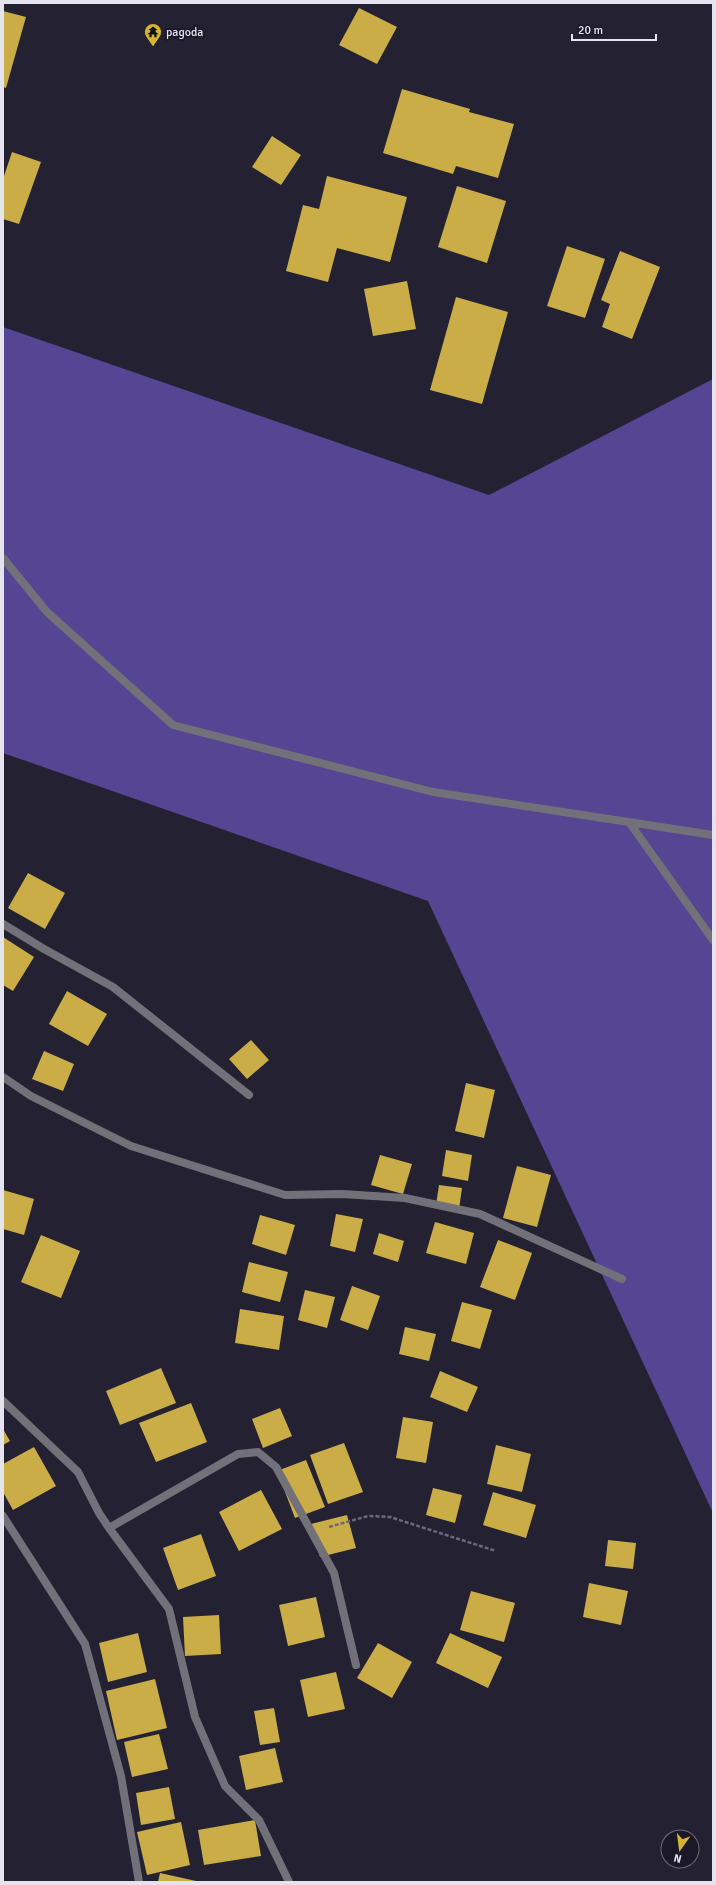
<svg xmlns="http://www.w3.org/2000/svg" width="716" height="1885" viewBox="0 0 716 1885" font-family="Signika,sans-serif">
	<rect width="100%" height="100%" fill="#242232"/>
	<!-- forest -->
	<path fill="#554593" d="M3,327l486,168 224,-116v1134l-285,-612 -425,-148z"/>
	<!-- building -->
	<path fill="#cbad48" d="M359,8l38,19 -20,37 -38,-19z
		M3,11l23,6 -20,71 -3,-1z
		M402,89l68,20 -1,3 45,12 -16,54 -42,-12 -3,8 -70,-21z
		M272,136l29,19 -20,30 -29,-18z
		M12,152l29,10 -22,62 -16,-5v-40z
		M327,176l80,21 -17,65 -53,-14 -9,34 -42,-11 17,-66 16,4z
		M457,186l49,15 -19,62 -49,-16z
		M567,246l38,13 -20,59 -38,-12z
		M620,251l40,16 -28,72 -30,-12 8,-23 -9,-4z
		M407,281l9,48 -43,7 -9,-47z
		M456,297l52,15 -26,92 -52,-14z
		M28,873l37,20 -20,36 -37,-21z
		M3,937l31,20 -21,34 -10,-6z
		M67,991l40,23 -19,32 -39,-22z
		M251,1040l18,20 -22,19 -18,-20z
		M44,1051l30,13 -11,27 -31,-12z
		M466,1083l29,7 -11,48 -29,-7z
		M446,1150l26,5 -4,26 -26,-5z
		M380,1155l32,9 -9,30 -32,-9z
		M517,1166l34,9 -14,52 -34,-9z
		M439,1185l23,3 -3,21 -23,-4z
		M3,1190l31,9 -10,36 -21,-6z
		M336,1214l27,5 -8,33 -25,-6z
		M260,1215l35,10 -9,30 -34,-11z
		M435,1222l39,11 -8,31 -40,-11z
		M379,1233l25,8 -6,21 -25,-8z
		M41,1235l39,16 -19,47 -40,-16z
		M498,1240l34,13 -17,47 -35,-13z
		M249,1262l39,10 -8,30 -38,-10z
		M352,1286l28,10 -12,34 -28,-10z
		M305,1290l30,7 -8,31 -29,-8z
		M462,1302l30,8 -12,39 -29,-8z
		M240,1309l44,7 -5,34 -44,-7z
		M405,1327l31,7 -7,27 -30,-7z
		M161,1368l15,35 -56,22 -14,-34z
		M440,1371l38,16 -11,25 -37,-15z
		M191,1403l16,39 -51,20 -17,-39z
		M280,1408l12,28 -29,12 -11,-29z
		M403,1417l30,5 -7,41 -30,-5z
		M3,1429l7,12 -7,4z
		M344,1443l19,49 -35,12 -18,-49z
		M496,1445l35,9 -9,38 -35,-8z
		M34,1447l22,39 -43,24 -10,-18v-28z
		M306,1460l19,47 -30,11 -18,-47z
		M433,1488l29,7 -7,28 -29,-8z
		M261,1490l21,39 -43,22 -20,-39z
		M493,1492l43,13 -10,33 -43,-13z
		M347,1515l9,33 -36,9 -9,-33z
		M201,1534l15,42 -38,14 -15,-42z
		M608,1540l28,3 -3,26 -28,-3z
		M589,1583l39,8 -7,34 -38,-8z
		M471,1591l44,12 -11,39 -44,-12z
		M316,1597l9,40 -37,9 -9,-41z
		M219,1615l2,39 -36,2 -2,-39z
		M138,1633l9,39 -39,10 -9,-39z
		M450,1633l52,24 -14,31 -52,-25z
		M378,1643l34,19 -20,36 -35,-20z
		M336,1672l9,37 -37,8 -8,-37z
		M155,1679l12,49 -50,12 -11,-49z
		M274,1708l6,34 -20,3 -6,-34z
		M159,1734l9,35 -36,8 -8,-35z
		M275,1748l8,34 -37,8 -7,-34z
		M169,1787l6,32 -34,6 -5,-32z
		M255,1820l6,36 -57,9 -6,-35z
		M181,1822l9,43 -43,10 -10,-43z
		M160,1873l36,8v1h-38z"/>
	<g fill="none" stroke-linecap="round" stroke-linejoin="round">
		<!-- path -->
		<path stroke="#6b6977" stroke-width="2.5" stroke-dasharray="4 2" stroke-linecap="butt" d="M329,1527l39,-11 22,1 106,34"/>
		<!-- lane -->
		<path stroke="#727179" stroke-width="8" d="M3,558l44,54 126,113 260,67 280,43
			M629,822l84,118"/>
		<!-- street -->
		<path stroke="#727179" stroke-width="8" d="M3,924l41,25 69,38 136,108
			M3,1077l28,19 100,50 154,49 57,-1 63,4 75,16 142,65
			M3,1401l75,71 21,41 10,15 60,81 26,108 30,69 34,34 30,62
			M3,1516l82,128 36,132 18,106
			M109,1528l129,-74 20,-2 18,15 58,106 22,92"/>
	</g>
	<!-- icons -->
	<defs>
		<symbol id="temple-pin" viewBox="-11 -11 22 30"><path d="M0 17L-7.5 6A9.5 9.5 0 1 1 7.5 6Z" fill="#d7b434" stroke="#1b1928"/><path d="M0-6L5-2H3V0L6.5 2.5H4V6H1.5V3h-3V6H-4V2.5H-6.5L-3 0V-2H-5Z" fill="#111"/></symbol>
	</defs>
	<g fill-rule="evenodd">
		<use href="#temple-pin" x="143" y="22" width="20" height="27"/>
	</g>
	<g text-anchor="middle" stroke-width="4" stroke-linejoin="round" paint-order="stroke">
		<!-- poi labels -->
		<g font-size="12" fill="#e5e4ee" stroke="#1b1928" text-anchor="start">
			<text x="166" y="36">pagoda</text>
		</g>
	</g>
	<!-- border -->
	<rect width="716" height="1885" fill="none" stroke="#e5e4ee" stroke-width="8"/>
	<!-- north arrow -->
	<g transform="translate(680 1849) rotate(194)"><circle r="19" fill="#1b1928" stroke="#6c6a77"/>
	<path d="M0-3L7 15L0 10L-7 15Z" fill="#d7b434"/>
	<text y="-6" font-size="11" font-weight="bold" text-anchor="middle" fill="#e5e4ee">N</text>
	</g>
	<!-- scale -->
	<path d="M572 34v6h84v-6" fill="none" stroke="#e5e4ee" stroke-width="2"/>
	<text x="578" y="34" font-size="12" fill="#e5e4ee" stroke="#1b1928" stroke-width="3" paint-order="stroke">20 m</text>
</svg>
